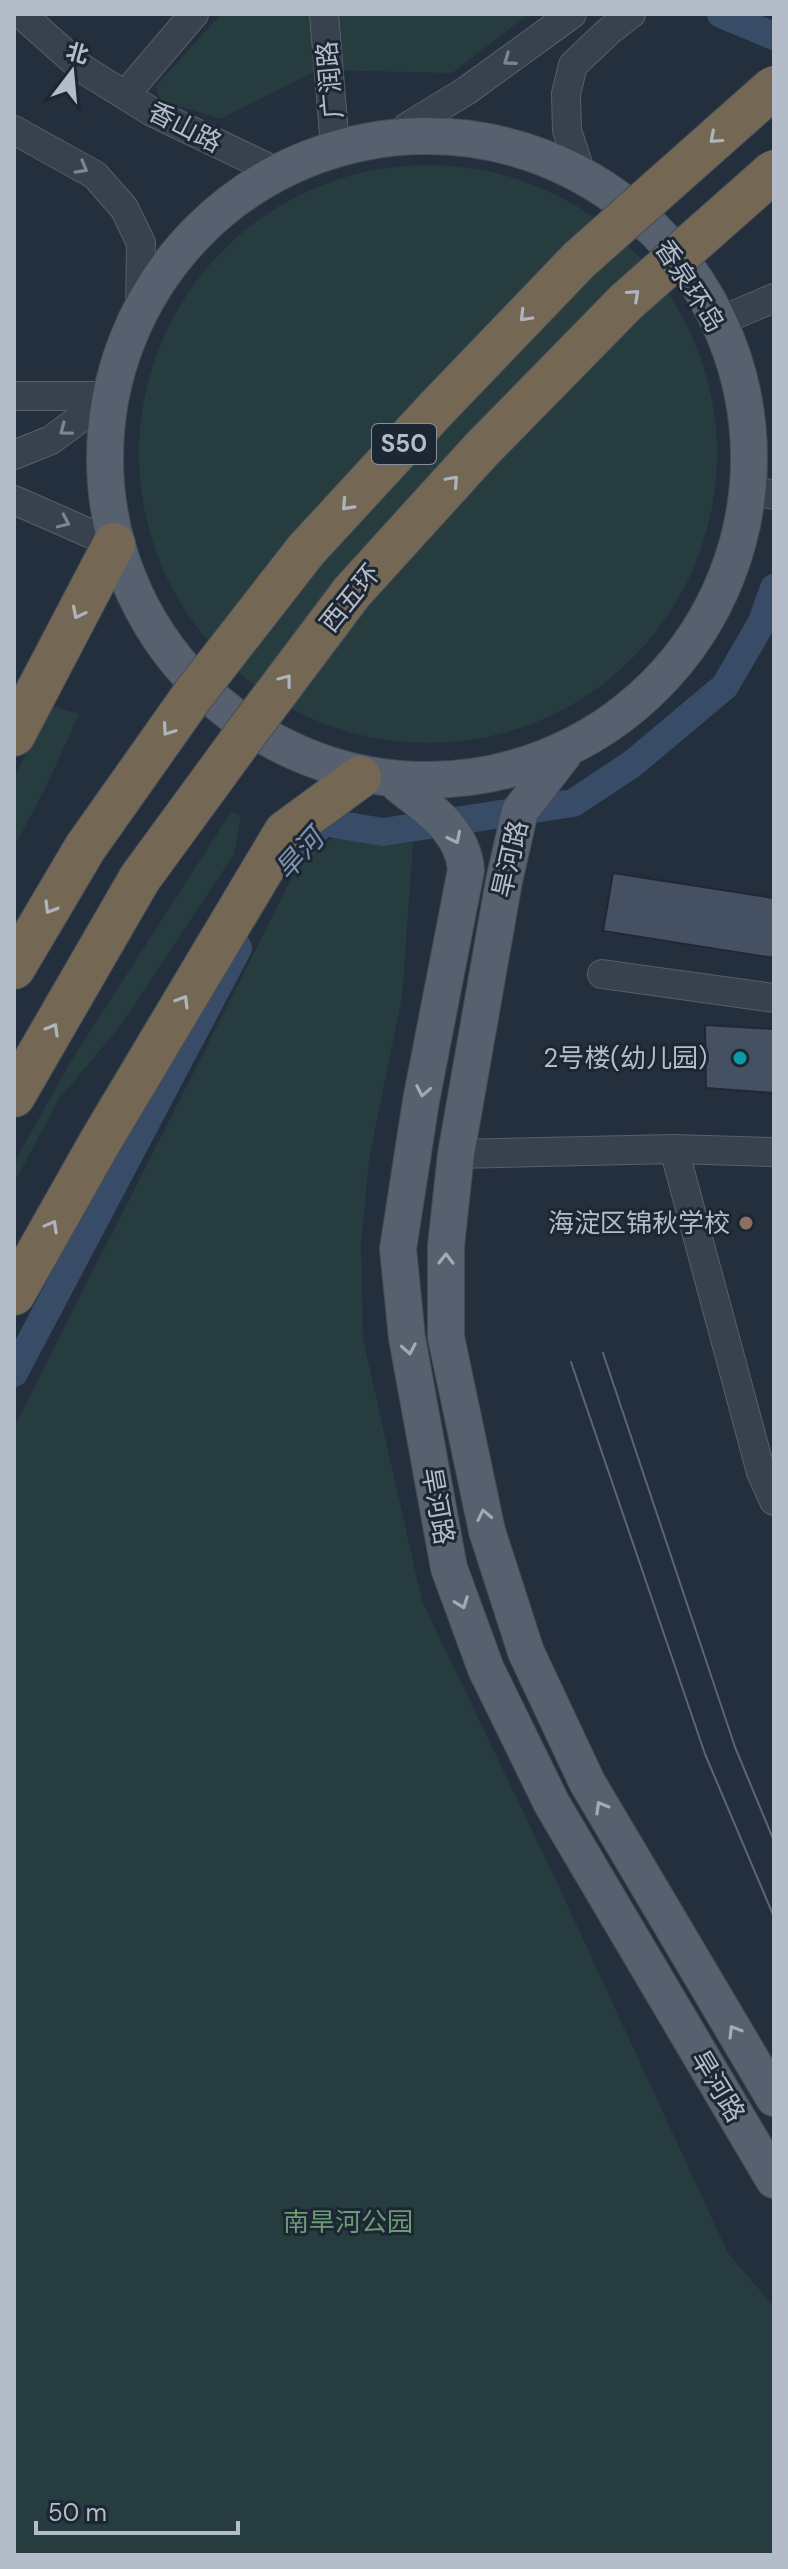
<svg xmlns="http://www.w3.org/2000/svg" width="788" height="2569" viewBox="0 0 788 2569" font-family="'DM Sans','Noto Sans SC',sans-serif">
	<rect width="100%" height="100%" fill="#242f3e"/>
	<!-- green -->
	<path fill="#263c3f" d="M221,14h308l-77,59 -134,-3 -98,49 -60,-19 -4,-14z
		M139 454a289 289 0 1 1 578 0a289 289 0 1 1-578 0Z
		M52,706l27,8 -34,75 -31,58v-70z
		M231,812l10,4 -7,38 -113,171 -62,74 -45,84v-20l57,-102z
		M336,835l77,8 -11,154 -33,162 -8,84 2,96 59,262 132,275 174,377 46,54v248h-760v-1128l284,-561z"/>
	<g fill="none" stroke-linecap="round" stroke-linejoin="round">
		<!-- canal -->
		<path stroke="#394c67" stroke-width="28" d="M721,14l53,22
			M304,843l19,-21 60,10 190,-29 59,-39 93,-78 37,-64 12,-34
			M14,1373l224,-425"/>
	</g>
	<!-- building -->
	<path fill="#455162" stroke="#1f2835" stroke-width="2" d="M613,873l161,25v60l-171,-27z
		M705,1025l69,4v64l-68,-5z"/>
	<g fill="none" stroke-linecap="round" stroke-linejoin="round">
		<defs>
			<path id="minor" d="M21,14l62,55 69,43 127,61
				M324,14l11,132
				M125,95l69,-81
				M407,127l59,-36 106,-77
				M14,130l81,45 29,33 17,35 -1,67
				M582,177l-15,-47 -1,-36 7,-29 36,-34 22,-17
				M720,321l54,-23
				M14,396h96
				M14,455l37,-15 59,-44
				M748,489l26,6
				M14,500l100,44
				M602,974l172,24
				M674,1149l100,3
				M456,1154l218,-5 87,323 13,29"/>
			<path id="major" d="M105 458a322 322 0 1 1 644 0a322 322 0 1 1-644 0Z
				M563,755l-43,56 -16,70 -48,273 -10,92v91l41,194 39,121 61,130 187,316
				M399,785c29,23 64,45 67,85l-45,231 -23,148 9,89 42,230 37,101 66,135 222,376"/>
			<path id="highway" d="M14,735l100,-191
				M14,968l71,-120
				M14,1096l126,-218
				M14,1294l86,-152 185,-310 75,-55"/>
		</defs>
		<!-- minor casing -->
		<use href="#minor" stroke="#565f6c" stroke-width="30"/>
		<!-- major casing -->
		<use href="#major" stroke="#414a57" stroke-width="38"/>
		<!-- highway casing -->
		<use href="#highway" stroke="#434c59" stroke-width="44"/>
		<!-- minor -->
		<use href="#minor" stroke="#38414e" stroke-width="28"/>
		<!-- major -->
		<use href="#major" stroke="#56606e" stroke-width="36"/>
		<!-- highway -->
		<use href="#highway" stroke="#746855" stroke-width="42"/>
		<!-- tram -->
		<path stroke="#5a6575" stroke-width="2" d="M603,1353l132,394 39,94
			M571,1362l134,392 69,163"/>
		<defs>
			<path id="highway-bridge" d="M85,848l108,-153 113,-145 130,-141 143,-149 195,-173
				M140,878l109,-149 103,-137 129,-142 145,-148 148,-131"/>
		</defs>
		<!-- highway-bridge casing -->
		<use href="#highway-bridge" stroke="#434c59" stroke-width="44" stroke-linecap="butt"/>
		<!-- highway-bridge -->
		<use href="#highway-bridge" stroke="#746855" stroke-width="42"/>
	</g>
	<!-- one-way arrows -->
	<defs><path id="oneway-chevron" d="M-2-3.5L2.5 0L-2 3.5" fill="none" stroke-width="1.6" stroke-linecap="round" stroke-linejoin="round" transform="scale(2)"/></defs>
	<g stroke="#7c8592">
		<use href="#oneway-chevron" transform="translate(509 60) rotate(144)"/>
		<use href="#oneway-chevron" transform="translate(82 168) rotate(29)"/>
		<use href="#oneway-chevron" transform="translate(65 430) rotate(143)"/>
		<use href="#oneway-chevron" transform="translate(64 522) rotate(24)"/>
	</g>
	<g stroke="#aeb4bd">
		<use href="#oneway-chevron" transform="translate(715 138) rotate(138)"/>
		<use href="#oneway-chevron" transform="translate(634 295) rotate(-42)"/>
		<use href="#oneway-chevron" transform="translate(525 316) rotate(134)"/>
		<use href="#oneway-chevron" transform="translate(453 481) rotate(-48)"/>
		<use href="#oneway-chevron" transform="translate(347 505) rotate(133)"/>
		<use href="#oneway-chevron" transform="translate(78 613) rotate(117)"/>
		<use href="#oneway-chevron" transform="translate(286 680) rotate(-53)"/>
		<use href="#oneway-chevron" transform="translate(168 730) rotate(125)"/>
		<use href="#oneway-chevron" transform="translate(50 908) rotate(121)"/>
		<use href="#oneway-chevron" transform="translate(183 1001) rotate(-59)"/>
		<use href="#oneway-chevron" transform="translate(53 1029) rotate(-60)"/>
		<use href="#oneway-chevron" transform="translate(52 1226) rotate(-61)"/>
	</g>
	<g stroke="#a1aab7">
		<use href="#oneway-chevron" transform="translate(455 838) rotate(64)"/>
		<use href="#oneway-chevron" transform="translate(423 1091) rotate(101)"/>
		<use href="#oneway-chevron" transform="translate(446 1259) rotate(-89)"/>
		<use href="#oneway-chevron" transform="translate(409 1349) rotate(80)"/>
		<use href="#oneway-chevron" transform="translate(484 1515) rotate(-102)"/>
		<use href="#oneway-chevron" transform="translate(462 1603) rotate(70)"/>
		<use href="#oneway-chevron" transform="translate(601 1807) rotate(-120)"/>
		<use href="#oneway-chevron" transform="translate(734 2031) rotate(-121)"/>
	</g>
	<!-- markers -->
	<circle fill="#0f9aa8" stroke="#1d2633" stroke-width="3" cx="740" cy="1058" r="8"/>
	<circle fill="#8d6e63" stroke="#1d2633" stroke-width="3" cx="746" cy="1223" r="8"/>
	<g text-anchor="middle" stroke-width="6" stroke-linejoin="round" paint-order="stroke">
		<!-- shield labels -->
		<rect fill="#1d2633" stroke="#878f9c" stroke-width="2" x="372" y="424" width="64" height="40" rx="6"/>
		<g font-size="24" font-weight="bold" fill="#b4bcc9">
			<text x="404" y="452">S50</text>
		</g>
		<!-- street labels -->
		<g font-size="26" fill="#b4bcc9" stroke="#1d2633">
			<text transform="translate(330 80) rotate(-95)" y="9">广润路</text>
			<text transform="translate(185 127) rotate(27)" y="9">香山路</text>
			<text transform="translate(690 286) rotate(57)" y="9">香泉环岛</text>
			<text transform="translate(350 598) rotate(-51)" y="9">西五环</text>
			<text transform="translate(510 859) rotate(-77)" y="9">旱河路</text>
			<text transform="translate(438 1506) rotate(80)" y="9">旱河路</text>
			<text transform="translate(718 2086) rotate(59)" y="9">旱河路</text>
		</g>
		<!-- poi labels -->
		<g font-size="26" fill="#b4bcc9" stroke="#1d2633" text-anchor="end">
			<text x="724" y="1067">2号楼(幼儿园）</text>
			<text x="730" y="1232">海淀区锦秋学校</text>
		</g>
		<!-- park labels -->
		<g font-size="26" fill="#6b9a76" stroke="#1d2633">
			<text x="348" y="2231">南旱河公园</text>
		</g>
		<!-- water labels -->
		<g font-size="28" font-style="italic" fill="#7c92b1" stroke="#1d2633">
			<text transform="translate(299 854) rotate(-48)" y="10">旱河</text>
		</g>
	</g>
	<!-- border -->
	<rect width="788" height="2569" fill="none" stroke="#b4bcc9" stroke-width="32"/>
	<!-- north arrow -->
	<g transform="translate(72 72) rotate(16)" stroke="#1d2633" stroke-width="6" paint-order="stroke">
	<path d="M0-6L14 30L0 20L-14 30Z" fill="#b4bcc9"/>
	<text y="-12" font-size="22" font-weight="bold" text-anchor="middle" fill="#b4bcc9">北</text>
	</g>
	<!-- scale -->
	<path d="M36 2521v12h202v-12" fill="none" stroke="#b4bcc9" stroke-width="4"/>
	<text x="48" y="2521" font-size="24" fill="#b4bcc9" stroke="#1d2633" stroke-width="6" paint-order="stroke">50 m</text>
</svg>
